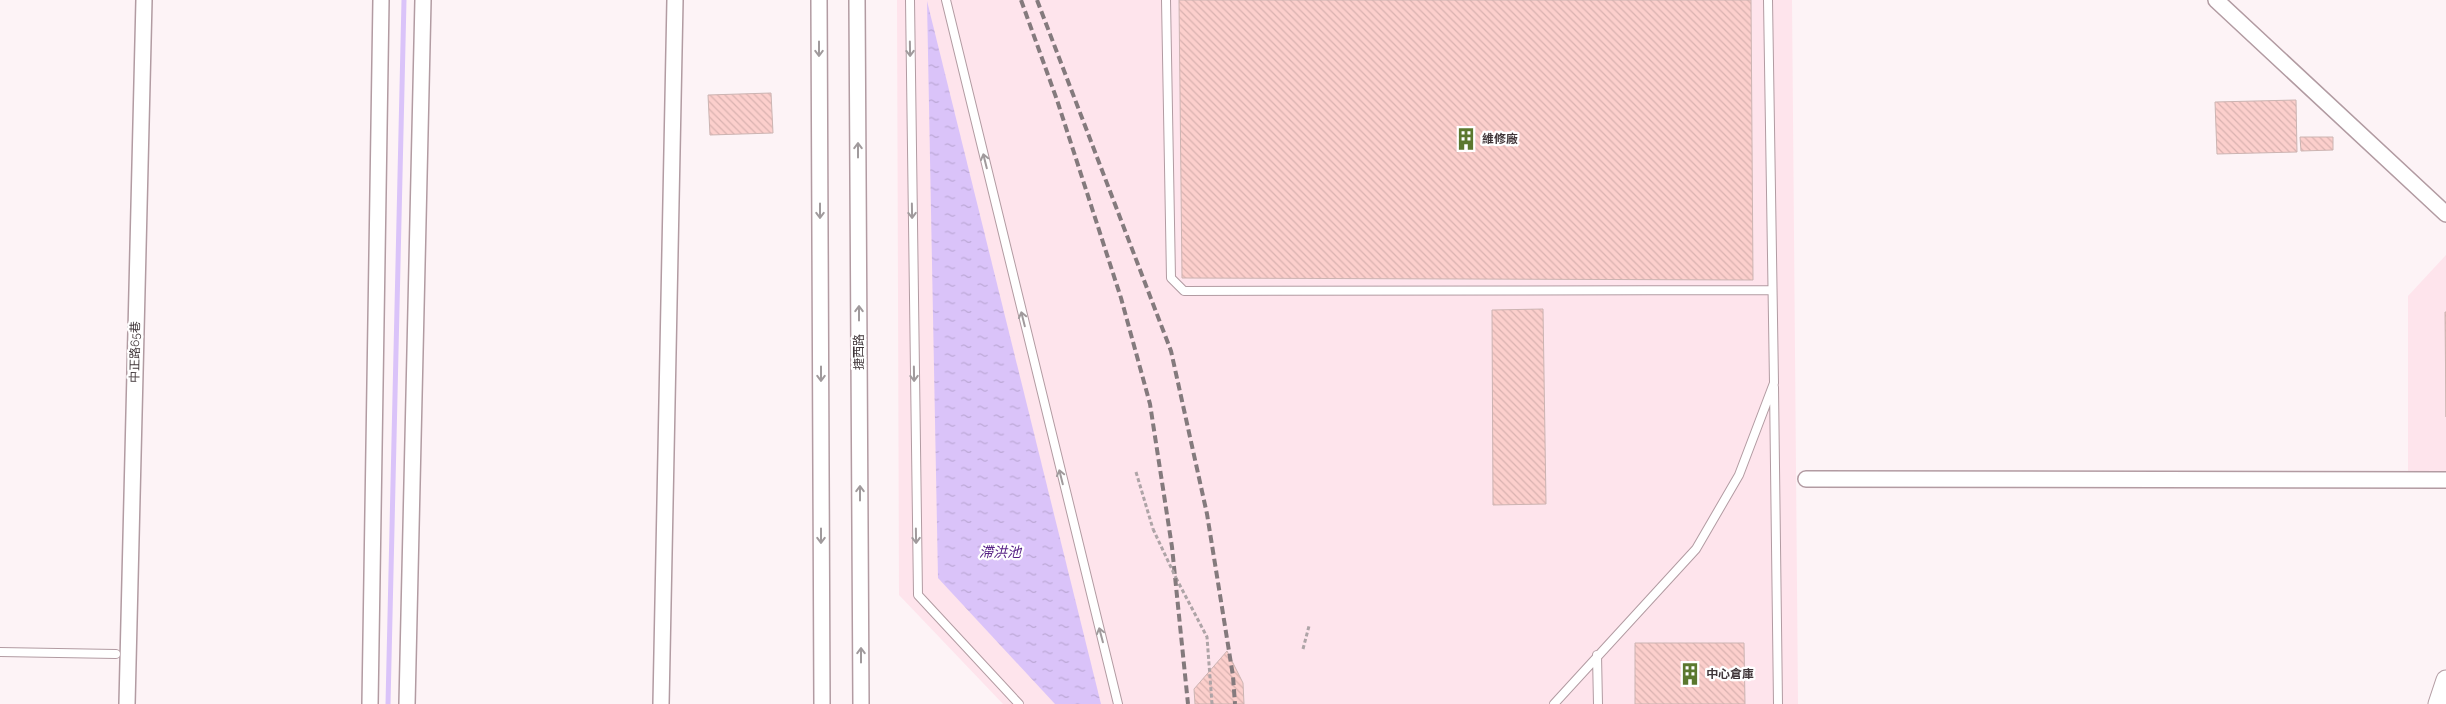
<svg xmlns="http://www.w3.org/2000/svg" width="2446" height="704" viewBox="0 0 2446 704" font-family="Raleway,'Noto Sans TC',sans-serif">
	<defs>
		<pattern id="water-ripples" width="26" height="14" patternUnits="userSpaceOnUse" patternTransform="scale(1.25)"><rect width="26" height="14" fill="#dac3f9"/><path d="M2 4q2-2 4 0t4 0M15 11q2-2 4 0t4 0" fill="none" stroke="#bca8d6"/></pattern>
		<pattern id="building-back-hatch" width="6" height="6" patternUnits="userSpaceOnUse" patternTransform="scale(1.25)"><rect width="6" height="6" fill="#fccfcc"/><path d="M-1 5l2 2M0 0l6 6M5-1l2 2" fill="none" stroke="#d9b2b0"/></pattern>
	</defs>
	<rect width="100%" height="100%" fill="#fdf3f6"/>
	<!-- built -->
	<path fill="#fee4ec" d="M897,0h895l6,704h-795l-104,-109z
		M2446,255v218l-38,1v-178z"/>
	<!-- water -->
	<path fill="url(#water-ripples)" d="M927,1l174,703h-46l-117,-126z"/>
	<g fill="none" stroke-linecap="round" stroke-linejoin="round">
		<!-- stream -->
		<path stroke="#dac3f9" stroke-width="5" d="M388,704l16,-704"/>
	</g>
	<!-- building -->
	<path fill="url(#building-back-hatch)" stroke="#ccb4b2" d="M1179,0h572l2,280 -571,-2z
		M771,93l2,40 -63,2 -2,-40z
		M2296,100l1,52 -80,2 -2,-52z
		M2300,137h33v13l-32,1z
		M1543,309l3,195 -53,1 -1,-195z
		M2445,312h1v105z
		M1635,643h109l1,61h-110z
		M1227,651l16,32 1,21h-49l-1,-15z"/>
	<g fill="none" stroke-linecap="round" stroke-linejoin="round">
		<defs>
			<path id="service" d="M910,0l8,595 101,109
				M946,0l172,704
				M1166,0l5,278 13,13 588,-1
				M1774,387l4,317
				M0,652l116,2
				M1597,655l1,49
				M1554,704l142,-155 43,-74 35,-92 -6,-383"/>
			<path id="minor" d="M819,0l3,704
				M857,0l4,704
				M2216,0l230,214
				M1806,479l640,1
				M127,704l17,-704
				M370,704l11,-704
				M407,704l16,-704
				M661,704l14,-704"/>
			<path id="tertiary" d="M2438,704l8,-24"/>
		</defs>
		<!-- service casing -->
		<use href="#service" stroke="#b29ba2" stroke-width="10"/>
		<!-- minor casing -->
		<use href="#minor" stroke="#b29ba2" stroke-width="18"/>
		<!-- tertiary casing -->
		<use href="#tertiary" stroke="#b29ba2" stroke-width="21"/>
		<!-- path -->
		<path stroke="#aea4a7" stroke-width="3" stroke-dasharray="4 2.5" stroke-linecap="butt" d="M1136,472l17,57
			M1176,578l31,59 5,67
			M1303,649l6,-23"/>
		<!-- service -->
		<use href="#service" stroke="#fff" stroke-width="8"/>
		<!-- minor -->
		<use href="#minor" stroke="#fff" stroke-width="15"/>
		<!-- tertiary -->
		<use href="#tertiary" stroke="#fff" stroke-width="19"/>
		<!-- rail -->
		<path stroke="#847a7d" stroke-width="4" stroke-dasharray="8 4" stroke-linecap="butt" d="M1021,0l36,100 64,198 29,106 22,143 16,157
			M1037,0l134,351 36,163 26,162 2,28"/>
		<!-- path-bridge -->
		<path stroke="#aea4a7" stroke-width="3" stroke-dasharray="4 2.5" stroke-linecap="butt" d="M1153,529l23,49"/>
	</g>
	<!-- one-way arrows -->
	<defs><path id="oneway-shaft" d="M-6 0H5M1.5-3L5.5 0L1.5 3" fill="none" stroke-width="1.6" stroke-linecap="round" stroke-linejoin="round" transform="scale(1.25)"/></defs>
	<g stroke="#a09a9c">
		<use href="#oneway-shaft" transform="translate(819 49) rotate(90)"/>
		<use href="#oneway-shaft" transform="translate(910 49) rotate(89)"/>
		<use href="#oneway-shaft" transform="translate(858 150) rotate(-90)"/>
		<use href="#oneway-shaft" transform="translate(985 161) rotate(-104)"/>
		<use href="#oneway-shaft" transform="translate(820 211) rotate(90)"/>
		<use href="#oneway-shaft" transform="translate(912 211) rotate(89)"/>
		<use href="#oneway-shaft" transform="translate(859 313) rotate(-90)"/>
		<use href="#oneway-shaft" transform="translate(1023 319) rotate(-104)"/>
		<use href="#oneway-shaft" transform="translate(821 374) rotate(90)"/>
		<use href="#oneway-shaft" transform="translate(914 374) rotate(89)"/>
		<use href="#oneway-shaft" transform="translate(1061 477) rotate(-104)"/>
		<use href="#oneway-shaft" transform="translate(860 493) rotate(-90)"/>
		<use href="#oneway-shaft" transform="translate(821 536) rotate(90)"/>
		<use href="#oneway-shaft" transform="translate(916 536) rotate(89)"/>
		<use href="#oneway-shaft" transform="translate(1101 635) rotate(-105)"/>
		<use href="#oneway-shaft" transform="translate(861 655) rotate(-90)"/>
	</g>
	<!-- icons -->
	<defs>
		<symbol id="building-bare" viewBox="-9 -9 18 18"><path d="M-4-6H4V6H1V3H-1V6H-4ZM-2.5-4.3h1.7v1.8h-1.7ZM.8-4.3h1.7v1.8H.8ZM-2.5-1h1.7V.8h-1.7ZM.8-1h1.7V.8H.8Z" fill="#5b782e" stroke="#fff" stroke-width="2.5" paint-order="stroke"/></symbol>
	</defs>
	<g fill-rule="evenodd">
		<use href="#building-bare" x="1450" y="123" width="32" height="32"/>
		<use href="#building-bare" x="1674" y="658" width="32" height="32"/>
	</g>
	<g text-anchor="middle" stroke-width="4.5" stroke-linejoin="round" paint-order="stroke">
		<!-- poi labels -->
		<g font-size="12" font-weight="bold" fill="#403639" stroke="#fff" text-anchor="start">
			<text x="1482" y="143">維修廠</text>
			<text x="1706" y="678">中心倉庫</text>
		</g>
		<!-- street labels -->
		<g font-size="12" fill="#403639" stroke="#fff">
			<text transform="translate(135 352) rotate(-89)" y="4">中正路65巷</text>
			<text transform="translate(859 352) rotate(-90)" y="4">捷西路</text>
		</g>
		<!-- water labels -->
		<g font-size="14" font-style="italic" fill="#562084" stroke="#fff">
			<text x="1000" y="557">滯洪池</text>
		</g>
	</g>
</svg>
